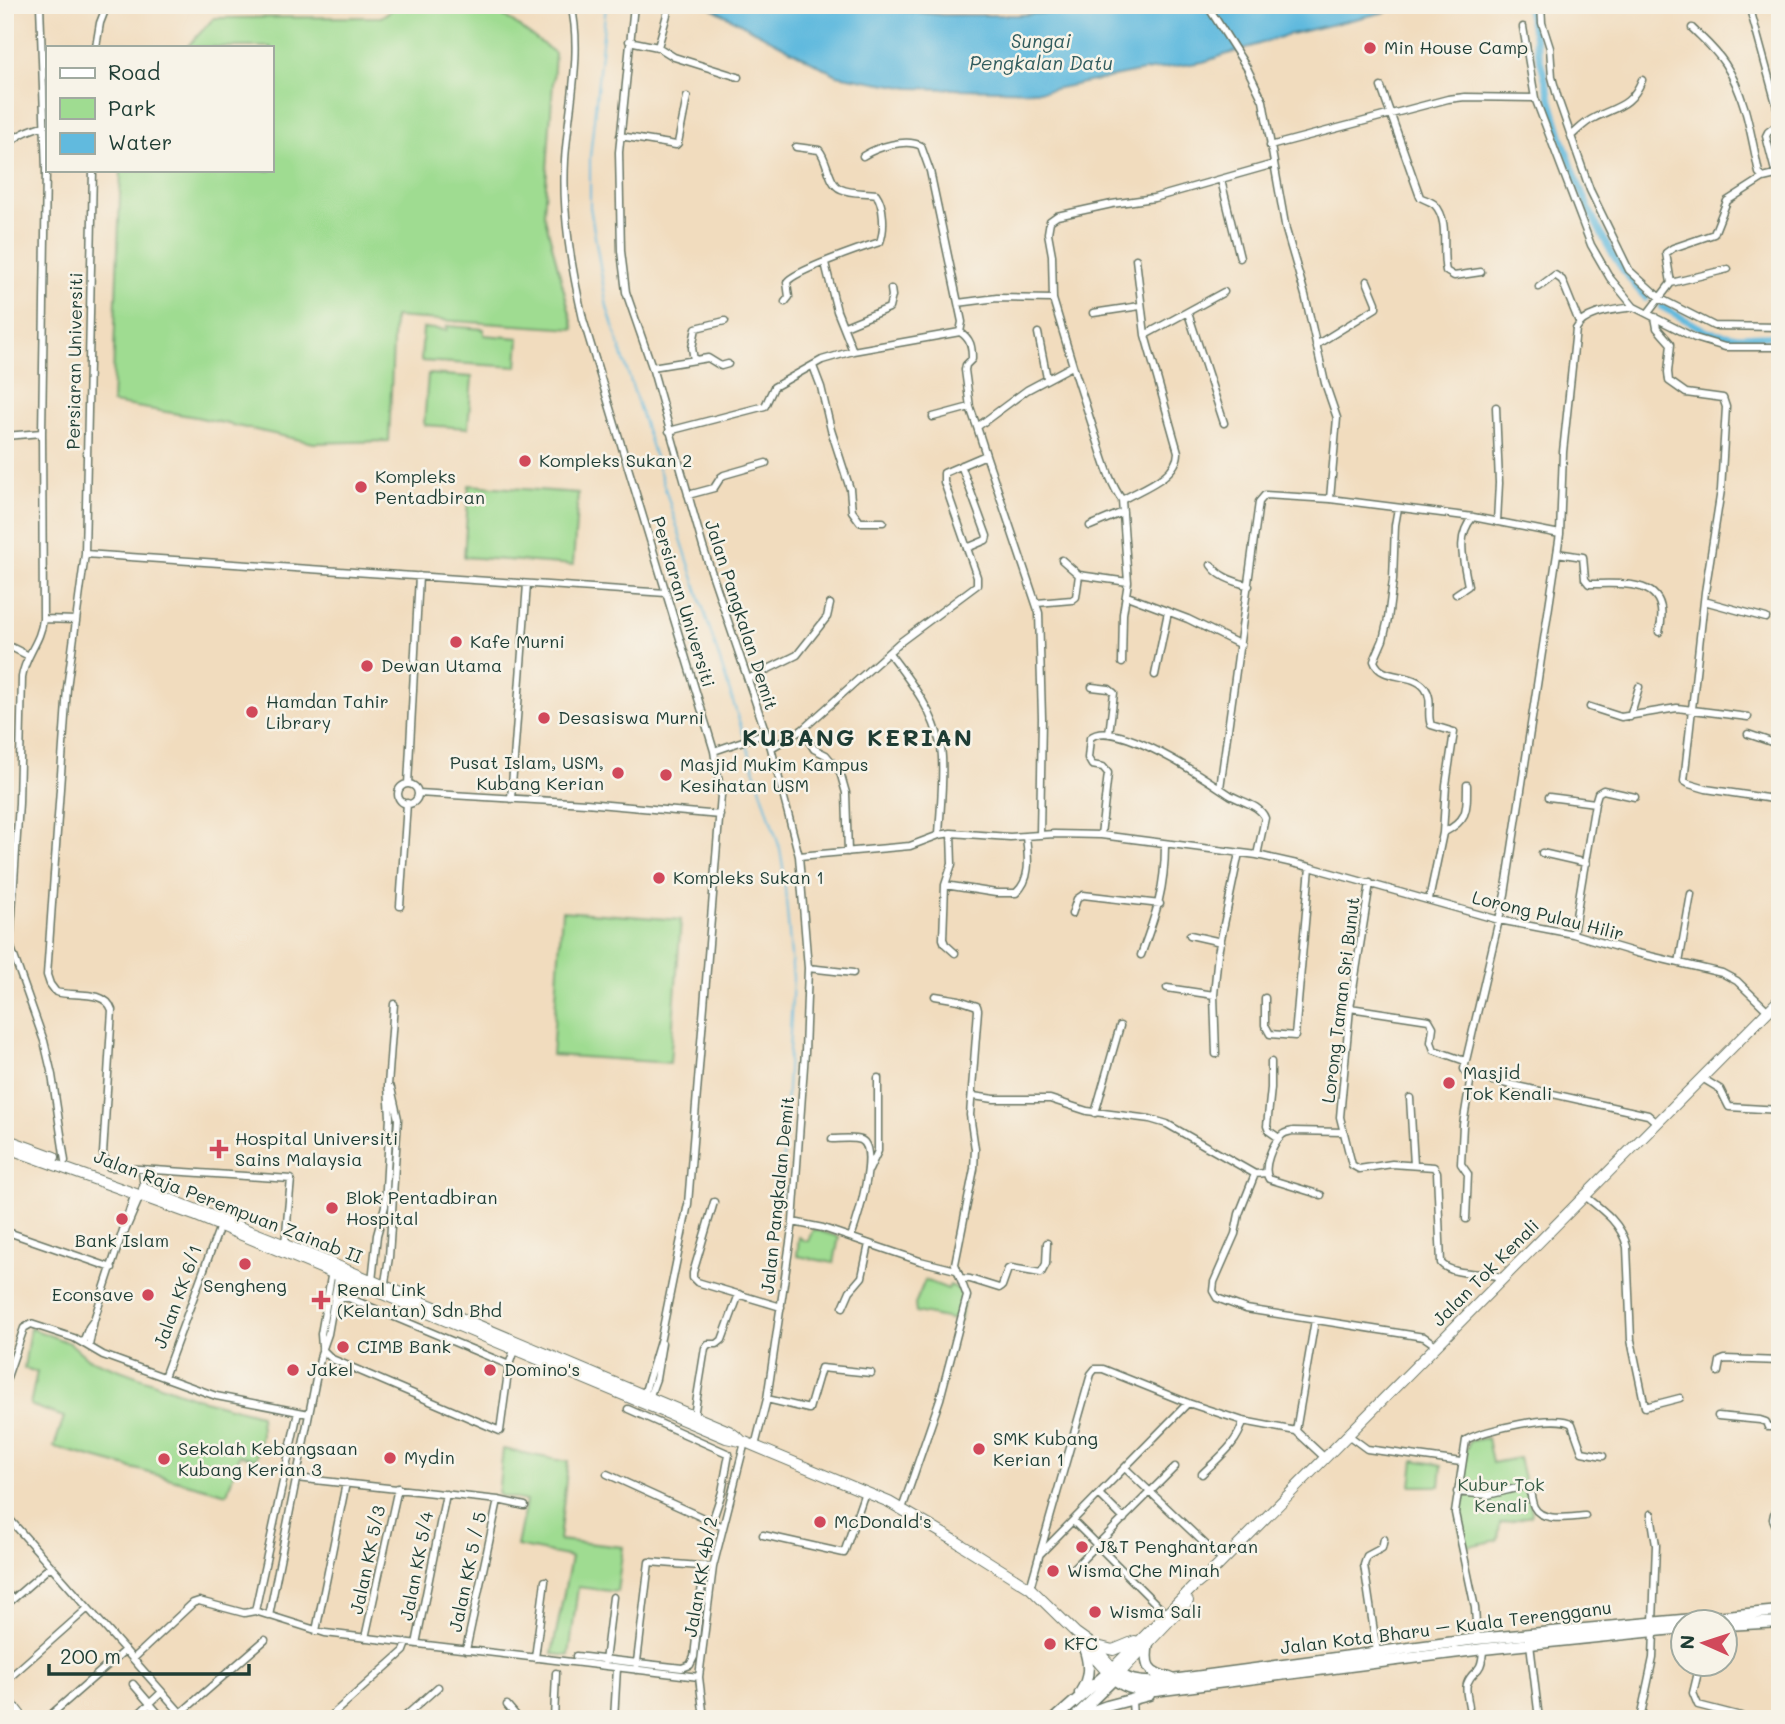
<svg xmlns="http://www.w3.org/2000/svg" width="1785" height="1724" viewBox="0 0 1785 1724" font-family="Mali,sans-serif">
	<rect width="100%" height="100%" fill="#f7f3e8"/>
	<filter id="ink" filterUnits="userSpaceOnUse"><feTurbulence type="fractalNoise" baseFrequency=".0143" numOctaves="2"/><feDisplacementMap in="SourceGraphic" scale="14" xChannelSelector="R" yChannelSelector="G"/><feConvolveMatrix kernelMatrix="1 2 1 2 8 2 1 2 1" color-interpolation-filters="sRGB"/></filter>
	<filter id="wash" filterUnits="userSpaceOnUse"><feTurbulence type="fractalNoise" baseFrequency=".00686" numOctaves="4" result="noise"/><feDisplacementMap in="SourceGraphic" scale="28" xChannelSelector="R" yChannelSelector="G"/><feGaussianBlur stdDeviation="1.57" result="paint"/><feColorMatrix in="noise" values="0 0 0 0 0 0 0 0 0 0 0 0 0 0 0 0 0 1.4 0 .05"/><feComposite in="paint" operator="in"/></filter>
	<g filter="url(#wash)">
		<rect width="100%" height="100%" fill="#f1dcbe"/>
		<!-- green -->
		<path fill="#9fdc91" stroke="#5f8c62" stroke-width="2" d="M399,5h90l66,48 -11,161 30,115 -180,-12 -5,124 -75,2 -118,-26 -84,-14 9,-233h150v-123h-84l27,-29 167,-1z
			M447,326l37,3v6l35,3 -2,29 -96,-6 2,-33 24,2z
			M428,374l44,3 -4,51 -44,-3z
			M469,485l109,8 -5,72 -109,-8z
			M562,911l119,9 -11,143 -118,-8z
			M813,1229l26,8 -5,26 -37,-7 2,-19 6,4h3z
			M925,1280l23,9 2,-4 7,3 8,9 -5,24 -44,-9 -1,-8z
			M30,1328l40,15 17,15 109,40 64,17 1,19 -5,25 -17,-4 -12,39 -173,-47 10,-30 -34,-12 7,-33 -13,-4z
			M1487,1438l5,25 27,-5 13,54 -1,4 -31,7 -2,17 -34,7c-4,-17 -10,-35 -1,-51l12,-4 -1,-10 -10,-1 2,-31 4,-9z
			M503,1449l65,13 -9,78 64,7 -6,45 -39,-5 -9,69 -17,-2 19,-97 -54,-11 9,-45 -28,-6z
			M1414,1460l28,5 -2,21h-29z"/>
		<!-- water -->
		<path fill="#61bade" stroke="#407c89" stroke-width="2" d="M706,5h143l93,10h77l65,-5 48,3 15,-8h253l-15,7 -98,23 -84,27 -65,10 -94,19 -134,-3 -73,-13z"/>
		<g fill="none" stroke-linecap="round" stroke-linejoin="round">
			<!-- stream -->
			<path stroke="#61bade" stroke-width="2" d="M606,5l-16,152v50l17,100 173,542 3,18 10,111 -12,221"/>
			<!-- canal -->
			<path stroke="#61bade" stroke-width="7" d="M1527,5c21,91 53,225 119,293
				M1662,307l46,25 30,5 42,-2"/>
		</g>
	</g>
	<g filter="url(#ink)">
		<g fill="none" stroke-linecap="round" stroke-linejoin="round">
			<defs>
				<path id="minor" d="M40,5l6,165 -4,263 1,186c-2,23 -18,36 -21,58l-3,126 -9,142 34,96 8,34 13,86
					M571,5c12,47 -3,106 -6,155 -3,53 6,106 18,159l131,432 7,44 -33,409 -27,134 -18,60
					M634,5l-15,147 2,99 5,41 26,75 51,180 68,201 28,108 9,112 -3,84 -12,170 -26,177 -12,47
					M1207,5l40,63 16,33 23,129 19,65 20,88 12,35 -7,81 -65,-4 -6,7 -39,286
					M1541,5l1,18 8,25 2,29 6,22 32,91 39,80 32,29 53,27 66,1
					M1749,5l31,113
					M1523,27l12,71 56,147 19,33 24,29 61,31 30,9h55
					M1692,28c12,12 24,22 33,36 21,32 26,72 34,109l4,5
					M629,41l29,6 16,10 64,20
					M96,47l4,-24 7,-18
					M658,47l10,-36
					M1381,87l39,110c5,3 11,4 15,8 15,16 6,46 11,66l8,5 27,-4
					M620,136l56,9 2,-2 9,-46
					M1571,136c7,-6 14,-14 23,-18 23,-12 37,-11 48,-38
					M1270,146l178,-47 17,-2 70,1
					M5,151c8,-16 24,-21 40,-26
					M863,156c14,-9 43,-18 58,-10l9,25 28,132 4,19 -2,10
					M93,170l-8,384 -18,134 -20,287 3,9 6,8c17,5 49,-3 56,18l-9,144 6,13 182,12 -6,65
					M1776,175l-10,-39 2,-4 12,-9
					M1221,180l19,78
					M825,263l12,48 16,40
					M1671,283l57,-14
					M1539,287l16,-12 7,5 17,42
					M1053,299l-1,-44 -4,-22 2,-12 7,-5 55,-12 42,-6 120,-34
					M785,302l4,-5 -2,-15c7,-11 77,-35 93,-40 5,-13 4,-37 -4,-48 -11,-2 -25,0 -35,-5 -13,-5 -13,-29 -22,-39l-23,-3
					M958,303l39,-5 56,1c13,45 27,90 42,135 8,22 13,46 27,66l6,82 -5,32 -1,49
					M1634,307c-18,3 -49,4 -58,22l-13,123 -3,82 -33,217 -22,143 -41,175 3,6 4,1 177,39 9,8
					M1093,313l47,-7
					M1188,313l36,110
					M1648,313l23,-30 -5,-30 7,-5 41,-14 13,-33 36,-23 17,-4
					M1655,317l2,11 14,16 -3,28 1,9 17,12 37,5 3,9 -5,83 -16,102 -21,189 5,3 17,5 74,11
					M845,326l44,-18 3,-12 -1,-7
					M960,332c11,7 12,15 12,27l-6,6 -1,5 5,37 7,20
					M1038,333l9,45
					M1145,335l79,-43
					M1316,345l60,-37v-5l-9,-22
					M694,360l-2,-12 4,-20 29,-7
					M813,366l8,21 10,43 19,59 2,22 8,11h23
					M652,367l56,-9 13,8 7,-2
					M1496,407l3,76 -2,39
					M933,417l37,-10
					M669,431l96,-25 9,-19 48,-27 31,-9 107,-19
					M5,436l37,-3
					M986,455l53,158 3,105 -2,117
					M961,465l26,71 -1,4 -19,8
					M688,495l26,-7 7,-11 3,-2 42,-12
					M1330,499l143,18 87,17
					M1122,500c18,-11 56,-23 56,-48l-33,-117 -9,-76
					M1398,508l-3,17 -2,55 -5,39 -5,21 -9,21c7,21 38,10 51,27 9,12 1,25 6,37l23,7 -8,53 -3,48
					M1090,526l33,-14
					M1557,553l26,4 2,22 4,5c37,0 84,-6 70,48
					M85,554l581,39
					M1211,565c9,13 23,16 38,21
					M1079,575l49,7
					M1456,594l12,-8c-4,-24 -13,-49 5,-69
					M1127,596l61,23 53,26
					M1704,601l62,17
					M1037,603l35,-3 4,-3 3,-22 -17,-15
					M43,619l33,1
					M5,644l24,12
					M889,653c22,29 45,58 52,95 4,22 -1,63 -2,87
					M1155,675l13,-63
					M748,679l49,-24 30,-38 3,-13
					M1092,687l17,2 5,4 -5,41
					M1590,707l31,10 56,-9 71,9
					M1630,717l9,-30
					M802,730l12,19 12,6 14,17 6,21 2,59
					M1748,734l32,11
					M771,748l31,-18 97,-87 78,-58v-8l-33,-95v-9l42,-18 -9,-28 50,-37 45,-24
					M714,751l52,-18
					M408,784l11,-208
					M398 794a10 10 0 1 1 20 0a10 10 0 1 1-20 0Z
					M418,793l168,10 134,12
					M1549,797l46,6 -22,131
					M511,799l16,-215
					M1595,803l3,-10 5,-3 32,7
					M951,833l1,31 -7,21 -2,54 2,5 10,9
					M1101,835l7,-62 -5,-6 -11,-2 -4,-7 2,-20c23,-22 118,42 140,57 12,7 30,10 35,23l-8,37
					M1542,853l44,10
					M799,856l111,-10 29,-11 12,-2 59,4 44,-3 47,1 156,20 53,12 189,53 74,14 64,19 85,20 15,8 31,30
					M1370,883l-20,125 -10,109 12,48 7,4 33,-5 42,3 3,5 4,91c12,14 46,8 63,15
					M945,885l51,8h20c16,-14 12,-37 10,-56
					M1429,900l14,-67c25,-13 24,-22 24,-48
					M400,906l7,-103
					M1072,914l5,-15 6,-4 77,9
					M1190,935l31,7
					M1141,955c15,-41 24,-66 24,-110
					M1679,963l12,-69
					M808,968l45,5
					M1167,988l47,7
					M1265,998v27l5,9 25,2 15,-169
					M1350,1008l79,12 4,7 -2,15 3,8 31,11
					M1216,1054l-2,-59 4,-42 21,-100
					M1271,1062v26l-4,38 2,5 10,7
					M1702,1078l18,11 9,18 51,3
					M973,1096l21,3h56l37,12 63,8 17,5 88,50 10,-1
					M1410,1098l4,67
					M1095,1113l25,-87
					M832,1139c8,0 21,-2 29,1 19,8 -4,81 -10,97
					M142,1170l2,19
					M869,1170l9,-19v-73
					M1255,1174l-16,40 -4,20 -21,48 -1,9 4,7 29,11 178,28 13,9
					M1321,1195l-52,-16c-7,-11 3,-35 13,-44 3,-3 7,-3 11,-4l50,1
					M1585,1196c18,14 37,28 42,51l4,93 14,67 35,-9
					M714,1202l-21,71v5l4,4 84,25
					M1466,1219l2,-45 -7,-10 2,-39 8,-49
					M793,1222l30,6 97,33 36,9
					M5,1231l107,37
					M125,1231l16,-37
					M960,1278l10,1 29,9 3,-2 6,-17 3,-1 30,5 5,-9 1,-21
					M372,1281l5,-46 8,-29 5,-89 -2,-31 6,-82
					M384,1289l5,-32 9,-138 -7,-31
					M334,1303l9,-5h6l160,67
					M843,1307l7,-16 12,-14 7,-33
					M83,1342l6,-15 5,-7
					M89,1346l5,-26 41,-127
					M322,1347l-1,-13 11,-63
					M322,1349l10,10 168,72 9,-66 5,-15
					M1718,1372l2,-11 5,-2 55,2
					M164,1377l56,-151
					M5,1383l19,-55 7,-4 43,14 29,17 113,41 93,18
					M767,1399l42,10 12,-41 50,5
					M648,1401l8,-22 6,-36
					M628,1409l101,45 -7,38 -10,30
					M694,1416l11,-68 3,-4h9l5,-4 17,-46
					M1718,1416l42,4 6,2 2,5h12
					M1296,1431l19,-111
					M1348,1435l19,14 94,13
					M1125,1468l98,93
					M607,1474l116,53
					M1202,1474c16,-16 36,-30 41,-53
					M296,1478l202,22 27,6
					M1457,1492l31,3 37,-9c8,6 5,13 9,21 8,16 36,10 51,9
					M1099,1494l25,25
					M902,1509l38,-110 27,-103 -12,-32 19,-95 1,-20 -5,-34 8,-105 -1,-4 -18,-6 -24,-4
					M1780,1510l-6,4 -1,5 7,16
					M5,1514l181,205
					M1651,1514l5,31 -3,77
					M1073,1521l93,93
					M763,1535l81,18 21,-61
					M1040,1554l148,-151
					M1072,1570l103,-103
					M1030,1588l61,-214 4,-5h8l85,34 55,18 53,10 29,27
					M5,1591l7,8
					M5,1606l46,-40
					M255,1611l43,-199
					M269,1616l52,-262 7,-20 11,-62
					M316,1631l30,-148
					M365,1638l33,-150
					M1477,1639l-2,-31 -20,-95 11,-73c17,-10 90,-27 106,-16l10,28 21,4
					M416,1644l30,-150
					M1530,1644l9,75
					M466,1650l32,-150
					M1377,1652l-13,-87 3,-9 15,-8 2,-9
					M576,1656l106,12 8,-3
					M535,1658l10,-77
					M133,1659l60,-56 6,-2 45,12 11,-2 70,22 374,44
					M605,1661l8,-64
					M1700,1664l-7,29 5,12 43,11 1,3
					M690,1665l4,-8 10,-91
					M636,1670l13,-108 64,5
					M9,1678l79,-70
					M133,1684l30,35
					M1132,1700l1,19
					M507,1705l12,14
					M1469,1707c-1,-8 -4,-16 -2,-23 6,-17 15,-7 16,-35
					M181,1713l84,-73
					M1421,1715l2,4
					M615,1718l22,1
					M46,1719l79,-69
					M133,1719l29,-27
					M332,1719l2,-6 70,-62 3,-8
					M402,1719l36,-32
					M554,1719l2,-46
					M614,1719l3,-51
					M704,1719l-5,-42 14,-110 32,-125
					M1446,1719h13
					M1640,1719l13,-61 1,-27"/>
				<path id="primary" d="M5,1139l49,18
					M5,1147l189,68 532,223 19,4 144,60 65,38 76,48 46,45 14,10 23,25 81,-82 21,-17
					M144,1189l179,71 406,171 11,8
					M1211,1573l569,-574
					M1083,1645l25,28
					M1093,1645l20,5 22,-9
					M1119,1674l69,-73
					M5,1696l18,23"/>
				<path id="trunk" d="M1726,1625l54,-3
					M1148,1643c-4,22 -1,30 22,35
					M1108,1673c14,15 27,18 47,18l328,-42 201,-21
					M1080,1693c10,-15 10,-29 4,-45
					M1077,1715l41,-40
					M1055,1719l58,-51c12,13 27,15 44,14l320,-43 303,-28
					M1072,1719l35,-13 42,-11"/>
			</defs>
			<!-- minor casing -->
			<use href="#minor" stroke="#687564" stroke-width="9"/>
			<!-- primary casing -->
			<use href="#primary" stroke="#687564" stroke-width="12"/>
			<!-- trunk casing -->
			<use href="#trunk" stroke="#687564" stroke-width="13"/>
			<!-- minor -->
			<use href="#minor" stroke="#fff" stroke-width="6"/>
			<!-- primary -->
			<use href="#primary" stroke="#fff" stroke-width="10"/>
			<!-- trunk -->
			<use href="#trunk" stroke="#fff" stroke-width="10"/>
		</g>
	</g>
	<!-- markers -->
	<g fill="#d1495b" stroke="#f7f3e8" stroke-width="2.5">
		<circle cx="1370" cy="48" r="7"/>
		<circle cx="525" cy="461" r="7"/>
		<circle cx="361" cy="487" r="7"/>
		<circle cx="456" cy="642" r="7"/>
		<circle cx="367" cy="666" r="7"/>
		<circle cx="252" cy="712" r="7"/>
		<circle cx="544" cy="718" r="7"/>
		<circle cx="618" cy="773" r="7"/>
		<circle cx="666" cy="775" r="7"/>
		<circle cx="659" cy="878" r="7"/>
		<circle cx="1449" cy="1083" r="7"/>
		<path d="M215.5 1138.5h7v7h7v7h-7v7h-7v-7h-7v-7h7z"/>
		<circle cx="332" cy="1208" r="7"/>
		<circle cx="122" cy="1219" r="7"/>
		<circle cx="245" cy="1264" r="7"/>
		<circle cx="148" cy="1295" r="7"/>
		<path d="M317.5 1289.5h7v7h7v7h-7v7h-7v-7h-7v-7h7z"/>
		<circle cx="343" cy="1347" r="7"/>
		<circle cx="293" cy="1370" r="7"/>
		<circle cx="490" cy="1370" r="7"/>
		<circle cx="979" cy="1449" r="7"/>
		<circle cx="390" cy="1458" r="7"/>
		<circle cx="164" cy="1459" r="7"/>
		<circle cx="820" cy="1522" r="7"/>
		<circle cx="1082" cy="1547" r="7"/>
		<circle cx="1053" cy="1571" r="7"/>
		<circle cx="1095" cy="1612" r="7"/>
		<circle cx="1050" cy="1644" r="7"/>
	</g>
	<g text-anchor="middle" stroke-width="5" stroke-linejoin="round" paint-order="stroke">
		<!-- poi labels -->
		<g font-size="18" fill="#1f3d34" stroke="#f7f3e8" text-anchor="start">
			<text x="1384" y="54">Min House Camp</text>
			<text x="539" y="467">Kompleks Sukan 2</text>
			<text x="375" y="483">Kompleks<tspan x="375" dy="21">Pentadbiran</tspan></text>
			<text x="470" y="648">Kafe Murni</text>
			<text x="381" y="672">Dewan Utama</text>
			<text x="266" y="708">Hamdan Tahir<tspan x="266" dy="21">Library</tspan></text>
			<text x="558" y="724">Desasiswa Murni</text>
			<text x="604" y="769" text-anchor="end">Pusat Islam, USM,<tspan x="604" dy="21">Kubang Kerian</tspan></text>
			<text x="680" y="771">Masjid Mukim Kampus<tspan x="680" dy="21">Kesihatan USM</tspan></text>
			<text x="673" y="884">Kompleks Sukan 1</text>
			<text x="1463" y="1079">Masjid<tspan x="1463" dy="21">Tok Kenali</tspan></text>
			<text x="235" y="1145">Hospital Universiti<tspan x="235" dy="21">Sains Malaysia</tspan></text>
			<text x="346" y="1204">Blok Pentadbiran<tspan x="346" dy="21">Hospital</tspan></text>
			<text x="122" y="1247" text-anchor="middle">Bank Islam</text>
			<text x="245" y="1292" text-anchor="middle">Sengheng</text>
			<text x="337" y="1296">Renal Link<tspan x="337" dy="21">(Kelantan) Sdn Bhd</tspan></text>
			<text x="134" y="1301" text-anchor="end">Econsave</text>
			<text x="357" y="1353">CIMB Bank</text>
			<text x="307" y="1376">Jakel</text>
			<text x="504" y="1376">Domino's</text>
			<text x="993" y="1445">SMK Kubang<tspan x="993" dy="21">Kerian 1</tspan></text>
			<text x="178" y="1455">Sekolah Kebangsaan<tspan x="178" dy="21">Kubang Kerian 3</tspan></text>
			<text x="404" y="1464">Mydin</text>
			<text x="834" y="1528">McDonald's</text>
			<text x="1096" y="1553">J&amp;T Penghantaran</text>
			<text x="1067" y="1577">Wisma Che Minah</text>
			<text x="1109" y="1618">Wisma Sali</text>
			<text x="1064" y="1650">KFC</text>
		</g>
		<!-- street labels -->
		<g font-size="18" fill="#1f3d34" stroke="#f7f3e8">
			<text transform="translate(75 361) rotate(-89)" y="6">Persiaran Universiti</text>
			<text transform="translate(683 602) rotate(73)" y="6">Persiaran Universiti</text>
			<text transform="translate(741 615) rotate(72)" y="6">Jalan Pangkalan Demit</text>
			<text transform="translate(1548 916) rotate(14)" y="6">Lorong Pulau Hilir</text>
			<text transform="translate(1341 1000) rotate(-83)" y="6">Lorong Taman Sri Bunut</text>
			<text transform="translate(778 1195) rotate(-84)" y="6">Jalan Pangkalan Demit</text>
			<text transform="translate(228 1207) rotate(21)" y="6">Jalan Raja Perempuan Zainab II</text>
			<text transform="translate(1486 1273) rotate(-45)" y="6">Jalan Tok Kenali</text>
			<text transform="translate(178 1297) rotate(-70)" y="6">Jalan KK 6/1</text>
			<text transform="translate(368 1560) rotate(-78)" y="6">Jalan KK 5/3</text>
			<text transform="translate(417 1566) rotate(-79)" y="6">Jalan KK 5/4</text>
			<text transform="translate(468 1572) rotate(-78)" y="6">Jalan KK 5 / 5</text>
			<text transform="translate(701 1577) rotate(-80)" y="6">Jalan KK 4b/2</text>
			<text transform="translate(1446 1628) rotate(-7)" y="6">Jalan Kota Bharu – Kuala Terengganu</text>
		</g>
		<!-- park labels -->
		<g font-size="18" fill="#395d47" stroke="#f7f3e8">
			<text x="1501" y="1491">Kubur Tok<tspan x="1501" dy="21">Kenali</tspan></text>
		</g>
		<!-- water labels -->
		<g font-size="19" font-style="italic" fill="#305c5e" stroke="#f7f3e8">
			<text x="1041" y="48">Sungai<tspan x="1041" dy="22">Pengkalan Datu</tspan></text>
		</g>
		<!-- district labels -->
		<g font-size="24" font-weight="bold" letter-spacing="2" fill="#1f3d34" stroke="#f7f3e8">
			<text x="858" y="746">KUBANG KERIAN</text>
		</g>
	</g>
	<!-- margin -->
	<rect width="1785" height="1724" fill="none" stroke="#f7f3e8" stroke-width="28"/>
	<!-- legend -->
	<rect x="46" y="46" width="228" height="126" fill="#f7f3e8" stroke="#a1aaa0" stroke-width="2"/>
	<rect x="60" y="68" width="35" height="10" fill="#ffffff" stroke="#a1aaa0" stroke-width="2"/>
	<text x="108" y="80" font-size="21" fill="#1f3d34">Road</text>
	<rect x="60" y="98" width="35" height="21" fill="#9fdc91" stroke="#a1aaa0" stroke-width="2"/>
	<text x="108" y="116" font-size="21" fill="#1f3d34">Park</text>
	<rect x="60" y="133" width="35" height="21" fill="#61bade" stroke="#a1aaa0" stroke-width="2"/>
	<text x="108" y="150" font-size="21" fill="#1f3d34">Water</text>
	<!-- north arrow -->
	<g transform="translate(1704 1643) rotate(273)"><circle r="33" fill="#f7f3e8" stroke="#a1aaa0" stroke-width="2"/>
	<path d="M0-5L12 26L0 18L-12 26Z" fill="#d1495b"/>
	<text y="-10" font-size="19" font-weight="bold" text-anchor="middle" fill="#1f3d34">N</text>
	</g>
	<!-- scale -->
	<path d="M49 1664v10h200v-10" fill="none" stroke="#1f3d34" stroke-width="3.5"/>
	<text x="60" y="1664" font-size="21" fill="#1f3d34" stroke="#f7f3e8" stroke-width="5" paint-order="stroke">200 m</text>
</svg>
